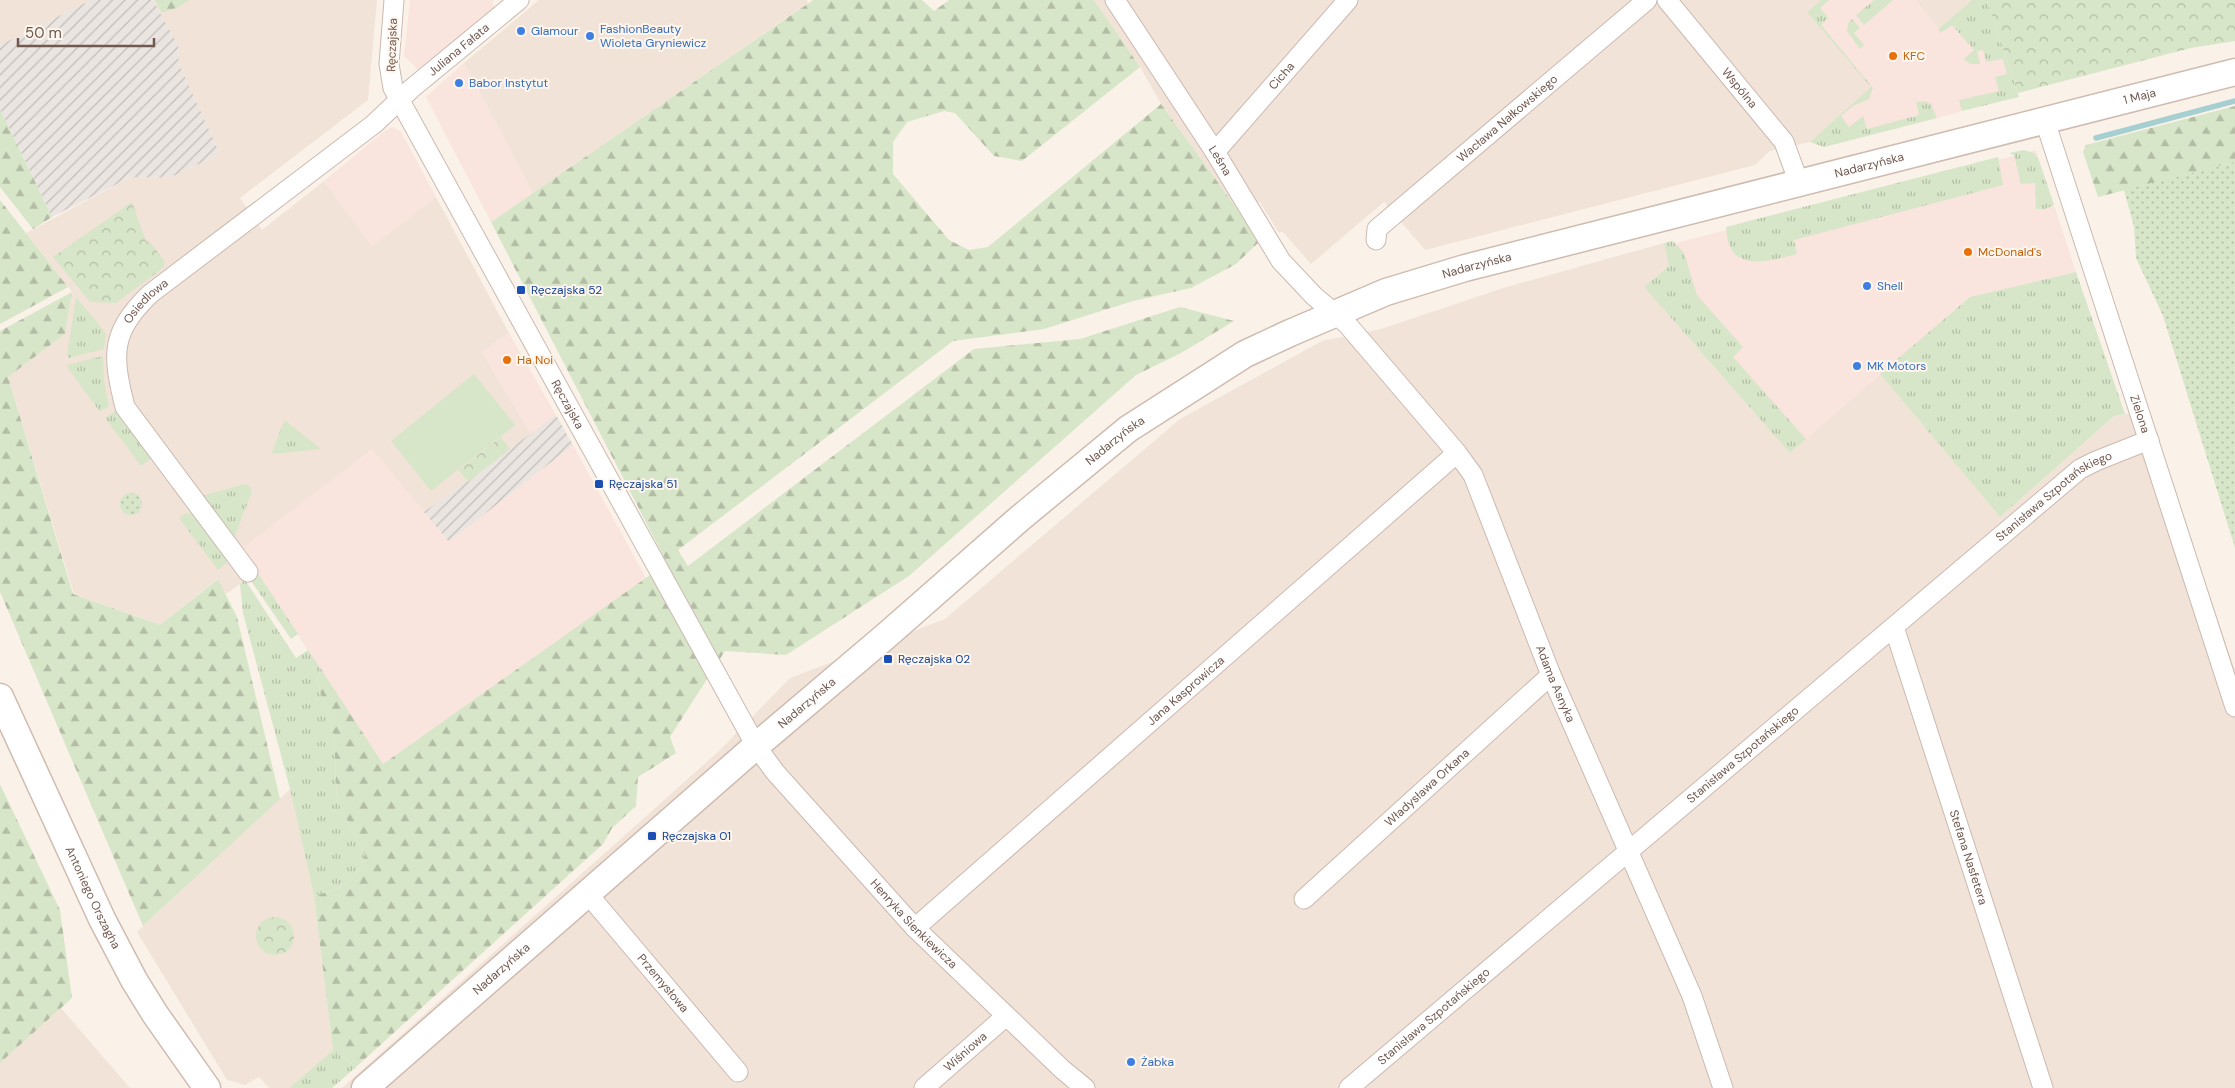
<svg xmlns="http://www.w3.org/2000/svg" width="2235" height="1088" viewBox="0 0 2235 1088" font-family="'DM Sans',sans-serif">
	<defs>
		<pattern id="industrial-furrows" width="10" height="10" patternUnits="userSpaceOnUse" patternTransform="scale(1.25)"><rect width="10" height="10" fill="#ebe5e1"/><path d="M-1 1l2-2M0 10L10 0M9 11l2-2" fill="none" stroke="#c3bdb9"/></pattern>
		<pattern id="grass-tufts" width="24" height="20" patternUnits="userSpaceOnUse" patternTransform="scale(1.25)"><rect width="24" height="20" fill="#d7e6c8"/><path d="M3 7l-1-3M5 7V3M7 7l1-3M15 17l-1-3M17 17v-4M19 17l1-3" fill="none" stroke="#b3bda5"/></pattern>
		<pattern id="forest-firs" width="22" height="20" patternUnits="userSpaceOnUse" patternTransform="scale(1.25)"><rect width="22" height="20" fill="#d7e6c8"/><path d="M5 1l3.5 6h-7zM16 11l3.5 6h-7z" fill="#b3bda5"/></pattern>
		<pattern id="park-crowns" width="20" height="18" patternUnits="userSpaceOnUse" patternTransform="scale(1.25)"><rect width="20" height="18" fill="#d7e6c8"/><path d="M2 6a3 3 0 1 1 6 0M12 15a3 3 0 1 1 6 0" fill="none" stroke="#b3bda5"/></pattern>
		<pattern id="garden-dots" width="8" height="8" patternUnits="userSpaceOnUse" patternTransform="scale(1.25)"><rect width="8" height="8" fill="#d7e6c8"/><path d="M2 2h.1M6 6h.1" fill="none" stroke="#b3bda5" stroke-width="1.8" stroke-linecap="round"/></pattern>
	</defs>
	<rect width="100%" height="100%" fill="#faf2e8"/>
	<!-- residential -->
	<path fill="#f1e3d8" d="M0,0h91l-91,45z
		M153,0h224l-9,100 -128,98 22,32 62,-49 48,65 64,-49 73,136 -27,19 49,82 -107,78 -53,-63 -114,123 -31,22 -9,-15 -57,46 -86,-31 -66,-217 57,-43 7,-42 -46,-59 105,-56 38,1 51,-24 -41,-90 -1,-19z
		M539,0h268l1,3 -275,190 -69,-130z
		M1094,0h727l-14,12 65,75 -62,55 -40,9 -15,14 -330,85 -41,-48 -73,62 -29,-33 -3,2 -20,-32 -19,12 -79,-109 -21,-37z
		M1915,0h57l-33,28z
		M1664,243l5,23 -25,21 146,166 90,-79 120,143 114,-101 33,-5 88,259v418h-1893l377,-337 71,-73 155,-59 235,-200 142,-78 59,-12 122,-41z
		M290,789l24,107 19,154 -44,38h-20l-10,-11 -14,8 -18,-5 -90,-148z
		M61,1008l69,80h-130v-25z"/>
	<!-- commercial -->
	<path fill="#f9e4de" d="M410,0h84l-2,2 3,6 -77,62 -14,-14z
		M1821,0h94l24,28 33,-28h15l31,93 -66,21 -128,33 -14,-5 61,-55 -64,-75z
		M464,63l69,130 -42,29 -65,-125z
		M393,127l8,5 35,65 -64,49 -48,-65 62,-51z
		M2036,150l40,122 -106,25 -180,156 -146,-166 25,-21 -5,-23h12z
		M509,333l47,82 -25,19 -49,-82z
		M573,445l73,133 -263,186 -142,-215 131,-100 77,93z"/>
	<!-- industrial -->
	<path fill="url(#industrial-furrows)" d="M91,0h62l25,45 1,19 41,90 -51,24 -38,-1 -79,40 -52,-108v-64z
		M556,415l17,30 -124,97 -25,-30z"/>
	<!-- grass -->
	<path fill="url(#grass-tufts)" d="M1821,0h8l-9,8 8,10 -7,7 52,63 -4,11 -16,7 -12,10 8,11 14,-11 4,13 52,-14 -3,-13 9,-1 6,3 6,14 -113,29 -14,-5 61,-55 -64,-75z
		M1874,0h19l-29,25 -8,-10z
		M1972,0h15l32,97 -57,14 -3,-11 40,-9 -4,-14 12,-3 -4,-15 -17,3 -3,-12 -6,1 3,13h-10l-6,-5 10,-9 -22,-25 -11,8 -3,-4z
		M1852,19l8,9 -6,5 10,12 -4,4 -13,-18 1,-7z
		M2024,150l10,3 4,5 16,47 -9,4h-9l-1,-26 -14,1 -7,-29 -5,-2z
		M1998,157l5,28 -209,55 3,14c-31,8 -69,20 -71,-27z
		M1673,241l11,12 13,42 46,52 -10,10 73,82 -16,14 -146,-166 25,-21 -5,-23z
		M2076,272l49,142 -11,2 -114,101 -120,-143 90,-77z
		M76,297l28,34 2,4 -2,14 -35,9 -2,-3z
		M103,356l1,23 5,27 -9,6 -33,-45v-2z
		M117,410l35,48 -11,8 -36,-48z
		M284,421h2l35,28 -48,5 -1,-2z
		M245,484l4,2 3,5 -18,47 -33,-42z
		M186,513l8,1 35,47 -11,9 -39,-52z
		M257,572l41,62 -7,5 -42,-61z
		M245,580l51,78 12,-8 13,19 -4,12 17,55 3,64 28,55c-10,31 -22,32 -51,41l-24,-107 -47,-176 -3,-29z
		M333,1050l23,17 -24,21h-43z"/>
	<!-- forest -->
	<path fill="url(#forest-firs)" d="M155,0h34l-10,7 -17,6z
		M813,0h109l12,11 15,-11h145l46,67 -118,94 -28,-5 -39,-43 -11,-2 -37,11 -14,20v32l56,66 20,10 19,-3 173,-143 79,109 18,30 -22,21 -45,24 -58,13 -89,28 -91,12 -275,209 10,16 286,-217 106,-10 100,-32 54,14 -53,32 -45,22 -227,201 -123,79 -61,-4 -55,86 6,16 -38,24 -2,29 -24,22 -9,16 -247,223 -23,-17 -19,-154c29,-9 41,-10 51,-41l-28,-55 -3,-64 -17,-55 4,-12 62,95 284,-201 -176,-341z
		M2235,106v56l-137,35 -15,-45 3,-7z
		M0,109l52,108 -19,12 -33,-42z
		M0,200l68,87 -68,37z
		M72,292l-7,42 -57,43 65,217 87,31 58,-46 19,38 43,182 -137,127 -143,-334v-261z
		M0,784l60,126 12,88 -72,65z"/>
	<!-- park -->
	<path fill="url(#park-crowns)" d="M1987,0h248v41l-44,7 -173,45z
		M132,202l14,39 5,2 14,19 -2,6 -47,35 -26,-1 -37,-45z
		M501,437l9,12 -42,33 -9,-12z
		M256 936a19 19 0 1 1 38 0a19 19 0 1 1-38 0Z"/>
	<!-- garden -->
	<path fill="url(#garden-dots)" d="M2235,162v386l-72,-232 -27,-58 -2,-31 -10,-37z
		M120 504a11 11 0 1 1 22 0a11 11 0 1 1-22 0Z"/>
	<!-- pitch -->
	<path fill="#d7e6c8" d="M474,374l41,51 -84,66 -40,-50z"/>
	<g fill="none" stroke-linecap="round" stroke-linejoin="round">
		<!-- stream -->
		<path stroke="#a6cfd2" stroke-width="5.5" d="M2096,138l139,-37"/>
		<defs>
			<g id="street">
				<path id="s1" d="M394,0l-5,64 4,24 363,658 19,26 140,156 148,142 22,18"/>
				<path id="s2" d="M1115,0l100,152 66,109 33,35 33,28 110,129 16,22 78,200 141,321 31,92"/>
				<path id="s3" d="M1667,0l117,142 15,41"/>
				<path id="s4" d="M2045,121l190,586"/>
				<path id="s5" d="M1215,152l133,-152"/>
				<path id="s6" d="M1376,240l1,-11 270,-229"/>
				<path id="s7" d="M248,572l-123,-165c-13,-52 -15,-74 25,-113l224,-170 37,-35 108,-89"/>
				<path id="s8" d="M1894,627l149,461"/>
				<path id="s9" d="M587,893l151,179"/>
				<path id="s10" d="M1304,899l247,-224"/>
				<path id="s11" d="M915,928l542,-475"/>
				<path id="s12" d="M924,1088l82,-72"/>
				<path id="s13" d="M1349,1088l731,-619 16,-8 53,-21"/>
			</g>
			<g id="secondary">
				<path id="s14" d="M0,697l102,222 32,61 21,34 52,74"/>
				<path id="s15" d="M365,1088l391,-342 131,-111 132,-116 109,-90 117,-75 45,-21 96,-41 79,-24 770,-196"/>
			</g>
		</defs>
		<!-- street casing -->
		<use href="#street" stroke="#cbb9b0" stroke-width="21"/>
		<!-- secondary casing -->
		<use href="#secondary" stroke="#cfbbb0" stroke-width="29"/>
		<!-- street -->
		<use href="#street" stroke="#fff" stroke-width="19"/>
		<!-- secondary -->
		<use href="#secondary" stroke="#fff" stroke-width="26"/>
	</g>
	<!-- markers -->
	<g fill="#3f7fe0" stroke="#fdf6ee" stroke-width="2">
		<circle cx="521" cy="31" r="5"/>
		<circle cx="590" cy="36" r="5"/>
		<circle cx="459" cy="83" r="5"/>
		<circle cx="1867" cy="286" r="5"/>
		<circle cx="1857" cy="366" r="5"/>
		<circle cx="1131" cy="1062" r="5"/>
	</g>
	<g fill="#e8710a" stroke="#fdf6ee" stroke-width="2">
		<circle cx="1893" cy="56" r="5"/>
		<circle cx="1968" cy="252" r="5"/>
		<circle cx="507" cy="360" r="5"/>
	</g>
	<g fill="#1a4fb4" stroke="#fdf6ee" stroke-width="2">
		<rect x="516" y="285" width="10" height="10" rx="2.5"/>
		<rect x="594" y="479" width="10" height="10" rx="2.5"/>
		<rect x="883" y="654" width="10" height="10" rx="2.5"/>
		<rect x="647" y="831" width="10" height="10" rx="2.5"/>
	</g>
	<g text-anchor="middle" stroke-width="4" stroke-linejoin="round" paint-order="stroke">
		<!-- shop labels -->
		<g font-size="12" fill="#366cbe" stroke="#fdf6ee" text-anchor="start">
			<text x="600" y="33">FashionBeauty<tspan x="600" dy="14">Wioleta Gryniewicz</tspan></text>
			<text x="531" y="35">Glamour</text>
			<text x="469" y="87">Babor Instytut</text>
			<text x="1877" y="290">Shell</text>
			<text x="1867" y="370">MK Motors</text>
			<text x="1141" y="1066">Żabka</text>
		</g>
		<!-- street labels -->
		<g font-size="12" fill="#71594f" stroke="#fdf6ee">
			<text transform="translate(392 45) rotate(-88)" y="4">Ręczajska</text>
			<text dy="4" stroke="none"><textPath href="#s7" startOffset="724">Juliana Fałata</textPath></text>
			<text dy="4" stroke="none"><textPath href="#s5" startOffset="101">Cicha</textPath></text>
			<text dy="4" stroke="none"><textPath href="#s3" startOffset="114">Wspólna</textPath></text>
			<text dy="4" stroke="none"><textPath href="#s15" startOffset="2080">1 Maja</textPath></text>
			<text dy="4" stroke="none"><textPath href="#s6" startOffset="182">Wacława Nałkowskiego</textPath></text>
			<text dy="4" stroke="none"><textPath href="#s2" startOffset="192">Leśna</textPath></text>
			<text dy="4" stroke="none"><textPath href="#s15" startOffset="1801">Nadarzyńska</textPath></text>
			<text dy="4" stroke="none"><textPath href="#s15" startOffset="1396">Nadarzyńska</textPath></text>
			<text dy="4" stroke="none"><textPath href="#s7" startOffset="322">Osiedlowa</textPath></text>
			<text dy="4" stroke="none"><textPath href="#s1" startOffset="450">Ręczajska</textPath></text>
			<text dy="4" stroke="none"><textPath href="#s4" startOffset="308">Zielona</textPath></text>
			<text dy="4" stroke="none"><textPath href="#s15" startOffset="991">Nadarzyńska</textPath></text>
			<text dy="4" stroke="none"><textPath href="#s13" startOffset="921">Stanisława Szpotańskiego</textPath></text>
			<text dy="4" stroke="none"><textPath href="#s2" startOffset="822">Adama Asnyka</textPath></text>
			<text dy="4" stroke="none"><textPath href="#s11" startOffset="360">Jana Kasprowicza</textPath></text>
			<text dy="4" stroke="none"><textPath href="#s15" startOffset="586">Nadarzyńska</textPath></text>
			<text dy="4" stroke="none"><textPath href="#s13" startOffset="516">Stanisława Szpotańskiego</textPath></text>
			<text dy="4" stroke="none"><textPath href="#s10" startOffset="166">Władysława Orkana</textPath></text>
			<text dy="4" stroke="none"><textPath href="#s8" startOffset="242">Stefana Nasfetera</textPath></text>
			<text dy="4" stroke="none"><textPath href="#s14" startOffset="221">Antoniego Orszagha</textPath></text>
			<text dy="4" stroke="none"><textPath href="#s1" startOffset="1078">Henryka Sienkiewicza</textPath></text>
			<text dy="4" stroke="none"><textPath href="#s15" startOffset="181">Nadarzyńska</textPath></text>
			<text dy="4" stroke="none"><textPath href="#s9" startOffset="118">Przemysłowa</textPath></text>
			<text dy="4" stroke="none"><textPath href="#s13" startOffset="111">Stanisława Szpotańskiego</textPath></text>
			<text dy="4" stroke="none"><textPath href="#s12" startOffset="55">Wiśniowa</textPath></text>
		</g>
		<!-- food labels -->
		<g font-size="12" fill="#c56008" stroke="#fdf6ee" text-anchor="start">
			<text x="1903" y="60">KFC</text>
			<text x="1978" y="256">McDonald's</text>
			<text x="517" y="364">Ha Noi</text>
		</g>
		<!-- transit labels -->
		<g font-size="12" fill="#164399" stroke="#fdf6ee" text-anchor="start">
			<text x="531" y="294">Ręczajska 52</text>
			<text x="609" y="488">Ręczajska 51</text>
			<text x="898" y="663">Ręczajska 02</text>
			<text x="662" y="840">Ręczajska 01</text>
		</g>
	</g>
	<!-- scale -->
	<path d="M18 38v8h136v-8" fill="none" stroke="#71594f" stroke-width="2.5"/>
	<text x="25" y="38" font-size="15" fill="#71594f" stroke="#fdf6ee" stroke-width="4" paint-order="stroke">50 m</text>
</svg>
